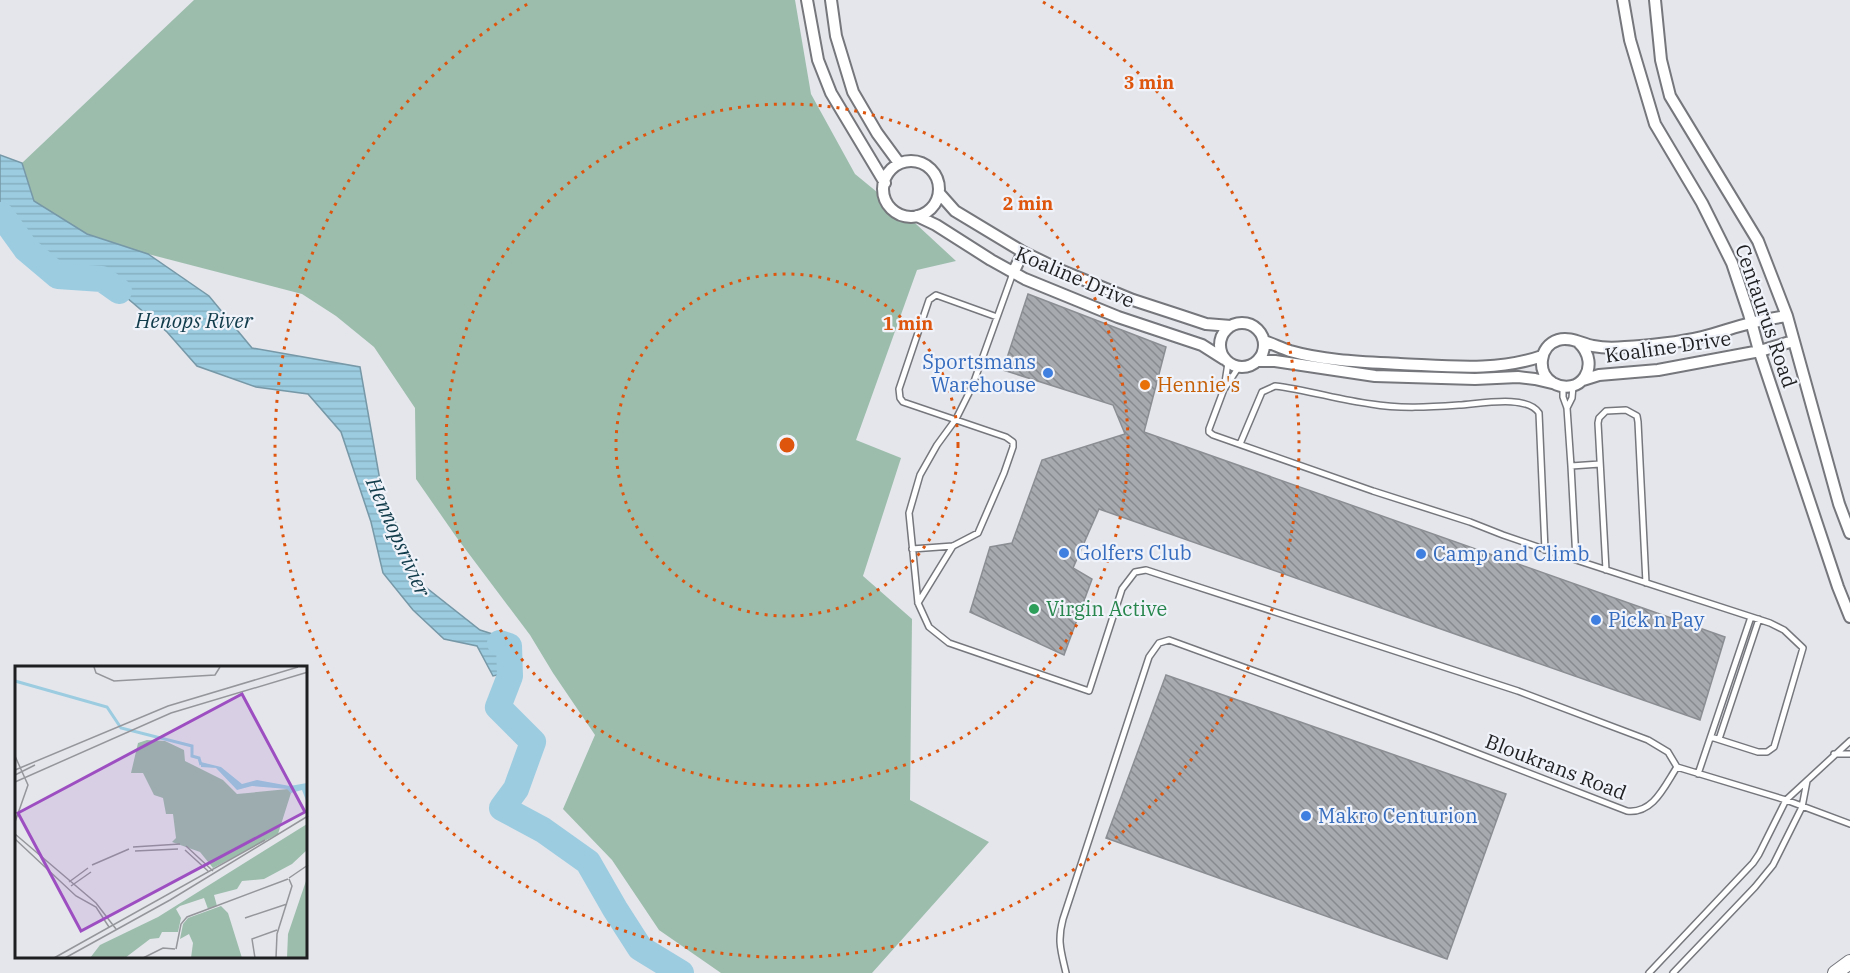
<svg xmlns="http://www.w3.org/2000/svg" width="1850" height="973" viewBox="0 0 1850 973" font-family="'IBM Plex Serif',serif">
	<defs>
		<pattern id="water-rules" width="6" height="5" patternUnits="userSpaceOnUse" patternTransform="scale(1.5)"><rect width="6" height="5" fill="#9ccce0"/><path d="M0 2.5h6" fill="none" stroke="#86afc0"/></pattern>
		<pattern id="building-back-hatch" width="6" height="6" patternUnits="userSpaceOnUse" patternTransform="scale(1.5)"><rect width="6" height="6" fill="#a7aaaf"/><path d="M-1 5l2 2M0 0l6 6M5-1l2 2" fill="none" stroke="#878a8e"/></pattern>
	</defs>
	<rect width="100%" height="100%" fill="#e4e6ec"/>
	<!-- grass -->
	<path fill="#9dbdac" d="M194,0h601l16,94 44,80 61,50 40,37 -39,9 -61,170 45,18 -38,118 49,43 -2,181 79,42 -117,131h-151l-62,-43 -47,-70 -49,-51 32,-74 -42,-62 -23,-38 -73,-97 -41,-59 -1,-71 -41,-61 -38,-31 -34,-22 -154,-40 -61,-20 -53,-33 -12,-38z"/>
	<!-- water -->
	<path fill="url(#water-rules)" stroke="#7698a7" stroke-width="1.5" d="M0,155l22,8 12,38 53,33 61,20 61,42 43,52 108,19 22,125 41,93 57,45 35,11v30l-22,5 -16,-30 -33,-7 -31,-29 -30,-37 -12,-51 -30,-90 -33,-38 -52,-7 -59,-21 -30,-34 -47,-40 -28,-14 -34,-2 -32,-27 -23,-33 -3,-1z"/>
	<g fill="none" stroke-linecap="round" stroke-linejoin="round">
		<!-- river -->
		<path stroke="#9ccce0" stroke-width="26" d="M0,215l2,1 24,33 32,27 44,3 17,12
			M500,643l9,3 1,30 -12,31 35,35 -17,47 -14,19 41,22 45,32 27,47 25,39 41,25"/>
	</g>
	<!-- building -->
	<path fill="url(#building-back-hatch)" stroke="#8b8e93" stroke-width="1.5" d="M1028,294l138,53 -22,85 581,205 -25,83 -601,-211 -26,59 19,11 -28,76 -94,-43 20,-65 22,-4 30,-83 83,-26 -12,-29 -110,-35z
		M1166,675l340,119 -59,165 -341,-121z"/>
	<g fill="none" stroke-linecap="round" stroke-linejoin="round">
		<defs>
			<path id="service" d="M1013,273l-41,114 -16,32 -19,26 -17,30 -11,38 9,90 11,24 20,16 140,48 33,-102 13,-17 11,-2 372,121 130,49 20,12 9,15
				M1228,363l-4,26 -15,40v3l4,3 160,56 97,31 33,13 73,25 194,63 14,7 19,18 -29,99 -7,5h-9l-47,-15
				M1563,387v10l4,11 4,58 5,94
				M1225,388l13,-20
				M1567,408l5,-10 1,-12
				M1240,444l22,-52 13,-6c33,4 64,14 96,18 29,5 59,3 88,1 20,-1 68,-11 80,8l6,137
				M1571,466l29,-2
				M912,549l41,-3 25,-13 26,-60 9,-26v-5l-7,-5 -103,-35 -3,-4 -1,-9 30,-89 7,-5 61,22
				M1606,570l-8,-147 1,-5 7,-7 20,-1 11,6 1,6 8,161
				M918,603l35,-57
				M1719,739l40,-120
				M1834,754h16
				M1698,774l53,-157
				M1066,973c-5,-22 -9,-32 -3,-54l86,-262 10,-14 10,-3 266,97 192,74c26,3 37,-24 50,-44l109,33 64,24
				M1649,973l104,-110 6,-9 27,-54 64,-59
				M1673,973l82,-86 18,-22 29,-58 5,-26"/>
			<path id="minor" d="M807,0l11,60 13,33 54,90
				M831,0l5,36 17,56 24,41 22,30
				M1623,0l7,40 25,84 47,79 30,60 17,51 9,33 80,240 12,30
				M1655,0l6,60 9,36 88,145 29,75 52,188 11,29
				M883 189a28 28 0 1 1 56 0a28 28 0 1 1-56 0Z
				M939,193l16,18 68,41 37,18 73,30 49,16 24,8 25,2
				M917,216l19,9 55,35 34,19 93,38 84,28 22,14
				M1013,273l10,-21
				M1220 345a22 22 0 1 1 44 0a22 22 0 1 1-44 0Z
				M1264,341c9,3 17,7 26,10 35,10 74,11 110,13 47,2 97,8 142,-8
				M1579,343c23,22 1,55 -26,40 -17,-10 -14,-37 5,-43 12,-4 24,4 35,6 10,2 22,2 32,1 22,-1 56,-5 77,-10 17,-4 32,-10 49,-14 11,-3 24,-5 36,-7
				M1259,361h16l100,15 100,3 43,-2 17,2 17,4
				M1583,380l16,-5 59,-5 102,-19 33,-10"/>
			<path id="tertiary" d="M1835,973l15,-11"/>
		</defs>
		<!-- service casing -->
		<use href="#service" stroke="#75777d" stroke-width="8"/>
		<!-- minor casing -->
		<use href="#minor" stroke="#75777d" stroke-width="14"/>
		<!-- tertiary casing -->
		<use href="#tertiary" stroke="#75777d" stroke-width="16"/>
		<!-- service -->
		<use href="#service" stroke="#fff" stroke-width="5"/>
		<!-- minor -->
		<use href="#minor" stroke="#fff" stroke-width="10"/>
		<!-- tertiary -->
		<use href="#tertiary" stroke="#fff" stroke-width="14"/>
	</g>
	<!-- distance rings -->
	<g fill="none" stroke="#de560d" stroke-width="3" stroke-dasharray="3 6">
		<circle cx="787" cy="445" r="171"/>
		<circle cx="787" cy="445" r="341"/>
		<path d="M1043 2A512 512 0 1 1 531 2"/>
	</g>
	<!-- markers -->
	<g fill="#3f7fe0" stroke="#f1f3fa" stroke-width="2">
		<circle cx="1048" cy="373" r="6"/>
		<circle cx="1064" cy="553" r="6"/>
		<circle cx="1421" cy="554" r="6"/>
		<circle cx="1596" cy="620" r="6"/>
		<circle cx="1306" cy="816" r="6"/>
	</g>
	<circle fill="#e8710a" stroke="#f1f3fa" stroke-width="2" cx="1145" cy="385" r="6"/>
	<circle fill="#2e9e5b" stroke="#f1f3fa" stroke-width="2" cx="1034" cy="609" r="6"/>
	<g text-anchor="middle" stroke-width="4.5" stroke-linejoin="round" paint-order="stroke">
		<!-- street labels -->
		<g font-size="20" fill="#1e1f21" stroke="#f1f3fa">
			<text transform="translate(1075 277) rotate(23)" y="7">Koaline Drive</text>
			<text transform="translate(1766 316) rotate(71)" y="7">Centaurus Road</text>
			<text transform="translate(1668 347) rotate(-8)" y="7">Koaline Drive</text>
			<text transform="translate(1556 767) rotate(21)" y="7">Bloukrans Road</text>
		</g>
		<!-- shop labels -->
		<g font-size="20" fill="#366cbe" stroke="#f1f3fa" text-anchor="start">
			<text x="1036" y="369" text-anchor="end">Sportsmans<tspan x="1036" dy="23">Warehouse</tspan></text>
			<text x="1076" y="560">Golfers Club</text>
			<text x="1433" y="561">Camp and Climb</text>
			<text x="1608" y="627">Pick n Pay</text>
			<text x="1318" y="823">Makro Centurion</text>
		</g>
		<!-- food labels -->
		<g font-size="20" fill="#c56008" stroke="#f1f3fa" text-anchor="start">
			<text x="1157" y="392">Hennie's</text>
		</g>
		<!-- leisure labels -->
		<g font-size="20" fill="#27864d" stroke="#f1f3fa" text-anchor="start">
			<text x="1046" y="616">Virgin Active</text>
		</g>
		<!-- water labels -->
		<g font-size="21" font-style="italic" fill="#103b4a" stroke="#f1f3fa">
			<text x="194" y="328">Henops River</text>
			<text transform="translate(398 537) rotate(66)" y="7">Hennopsrivier</text>
		</g>
	</g>
	<!-- overview -->
	<g transform="translate(15 666)">
		<rect width="292" height="292" fill="#e4e6ec"/>
		<path d="M132,74l18,1 19,9 1,11 38,19 14,14 51,-5 3,4 -13,41 -65,34 -13,-16 -28,-10 4,-4 -3,-24h-7l-3,-16 -9,-3 -11,-22h-12l7,-30z" fill="#9dbdac"/>
		<path d="M292,158v26l-15,14 -28,15 -22,2 -5,8 -23,6 3,11 -9,3 -4,-11 -24,8 -4,3 5,9 -3,14h-16l-3,6 -9,1 -25,19h-35l10,-13 58,-28zM292,212v80h-20l1,-24zM206,240l7,7 14,45h-51l2,-15 -4,-9 -9,5 3,-15 5,-6z" fill="#9dbdac"/>
		<path d="M186,96l20,5 21,17 15,-4 33,6 17,-3v20l-5,-13 -11,3 -4,-4 -35,-3 -15,4 -21,-22 -15,-1z" fill="#9ccce0"/>
		<path fill="none" stroke="#9ccce0" stroke-width="3" d="M0,15l92,26 14,21 71,18v10l7,2 2,7"/>
		<path fill="none" stroke="#95969b" stroke-width="1.5" d="M79,1l2,6 18,8 101,-6 5,-8M0,90l13,29 -13,37M0,104l153,-64 130,-39M0,109l20,-10M0,116l156,-69 137,-41M0,168l81,69 20,26M0,173l61,57 20,11 13,20M171,180l27,25M118,181l47,-3M170,184l23,21M120,185l43,-2M77,199l37,-16M274,212l19,-13M54,216l19,-14M56,220l20,-14M230,252l42,-14M161,283l5,-25 6,-7 101,-38M39,292l211,-118M50,292l105,-58 138,-84M128,292l20,-10 12,1M240,292l-3,-19 25,-9M261,292l1,-24 15,-48 -3,-7"/>
		<path fill="#9d4fc1" fill-opacity="0.15" stroke="#9d4fc1" stroke-width="3" d="M227,28l63,118 -224,119 -63,-118z"/>
		<rect width="292" height="292" fill="none" stroke="#1e1f21" stroke-width="3"/>
	</g>
	<circle cx="787" cy="445" r="9" fill="#de560d" stroke="#f1f3fa" stroke-width="3"/>
	<g font-size="18" text-anchor="middle" font-weight="bold" fill="#de560d" stroke="#f1f3fa" stroke-width="4.5" stroke-linejoin="round" paint-order="stroke">
		<text x="1149" y="89">3 min</text>
		<text x="1028" y="210">2 min</text>
		<text x="908" y="330">1 min</text>
	</g>
</svg>
